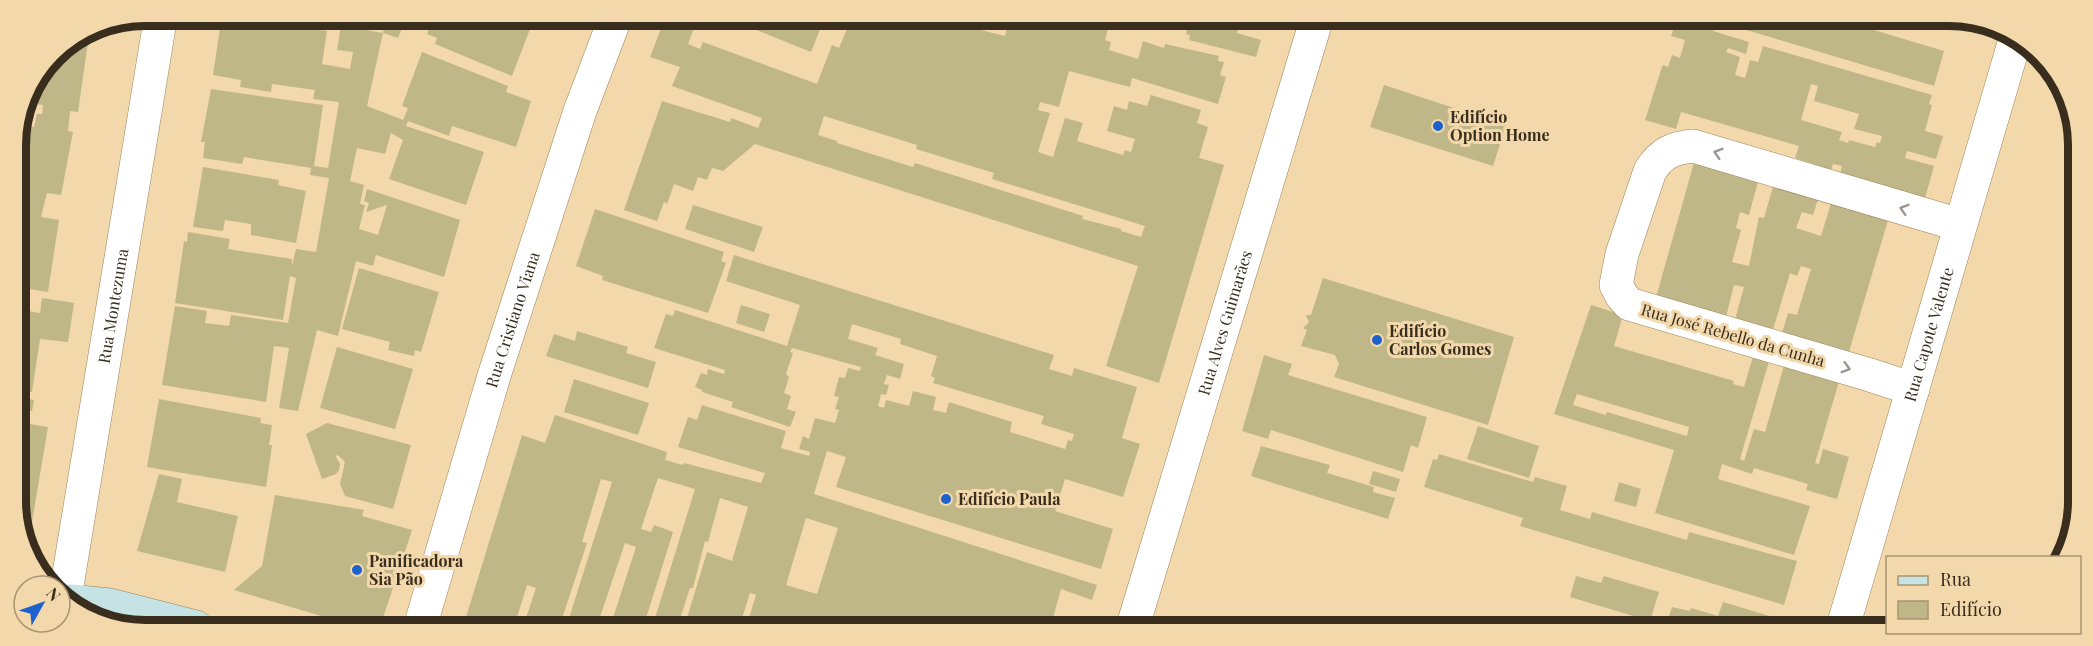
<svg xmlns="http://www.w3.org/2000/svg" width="2093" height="646" viewBox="0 0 2093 646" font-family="'Playfair Display',serif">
	<rect width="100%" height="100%" fill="#f3d8ac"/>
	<!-- building -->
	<path fill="#bfb787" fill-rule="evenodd" d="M222,15l105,16 -5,33 28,5 3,-17 -16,-2 4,-24 -17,-3 1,-8 27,1 -3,11 34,6 -16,73 36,14 5,-12 -6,-2 20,-54 86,34 -2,6 25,9 -15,46 -64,-21 -3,10 -41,-15 -2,5 78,26 -18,53 -77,-26 14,-39 -12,-7 -6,21 -28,-6 -7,33 14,4 -4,19 5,1 -6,24 19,6 9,-30 -21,7 3,-9 -5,-2 3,-12 93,31 -16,57 -68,-22 -3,11 -17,-5 -18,75 -21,-6 -19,81 -19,-3 10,-60 -15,-2 -8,56 -104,-17 13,-79 32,5 -2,12 24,3 2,-11 57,8 8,-45 -6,-2 -7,44 -108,-17 9,-62 3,1 1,-10 42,7 -2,10 64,10v7l4,-17 20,3 13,-74 -19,-3 1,-7 -67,-11 -2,7 -39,-6 2,-16h-4l10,-53 112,16 -9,61 14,2 11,-66 -26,-3 2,-9 -43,-6 -1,8 -31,-5 1,-7 -28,-5z
		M352,16h29l-1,6z
		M386,16h21l-9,22 -15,-5z
		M435,16h78l19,8 -20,52 -77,-32 2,-6 -10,-4z
		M666,16l32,1 -10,27 12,5 3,-7 114,42 15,-39 7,3 8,-19 -7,-3 3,-9h32l17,7 8,-7h29l76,19 5,-19h93l21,6 -2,6 -13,-4 -4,15 6,2 -2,8 29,9 5,-18 21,7 1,-4 54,12 -1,5 6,1 -4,13 6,2 -8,27 -86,-26 -2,9 -61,-16 -10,36 -19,-5 -2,8 12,3 -12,39 15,5 12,-39 18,5 -6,18 46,14 2,-5 6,2 4,-13 -28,-8 7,-25 13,4 2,-9 18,5 4,-11 50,15 -4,13 11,4 -9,31 25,7 -65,218 -53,-17 32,-100 -383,-122 -32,27 -11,-3 -5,12 -9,-3 -5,14 -19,-7 -7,20 -3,-2 -7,19 -33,-11 38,-109 68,21 1,-4 27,10 4,-10 -90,-32 8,-19 -30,-10zM824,116l93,29 -1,4 78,24 -2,6 153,47 -4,11 -20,-6v-2l-39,-10 1,-3 -168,-53 -2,4 -76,-24v-2l-19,-6z
		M722,16l103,1 -14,35z
		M1127,17l58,1h83l-3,8 -24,-6 -4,13 24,7 -5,17 -67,-17 1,-5 -4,-1 2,-9 -14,-4 -2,9z
		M1677,19h160l107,32 -10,35 -218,-65 -3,10 36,11 -3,12 -18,-6 -2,4 14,5 -5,18 10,3 5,-18 8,2 5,-16 169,49 -3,9 3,1 -7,26 18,5 -7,23 -29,-8 -2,7 29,8 -10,36 -85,-25 3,-11 -9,-2 -3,11 -18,-5 2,-6 -19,-6 4,-12 -118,-34 -5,17 -31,-9 17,-53 1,-2 5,2 4,-12 8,3 5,-18 -14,-4zM1811,84l7,2 -4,15 45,13 -5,15 28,7 -2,7 -3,-1 -2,5 -26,-7 -1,3 -9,-3 3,-8 -41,-12z
		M90,28l-12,84 -8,-1 -2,20 5,1 -12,63 -14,-2 -6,24 18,3 -11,72 -32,-5 -1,-151 2,-9 5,1v-3l12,2 3,-13h5l1,-9 -20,-3 2,-7 28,-42z
		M1384,85l122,40 -13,41 -123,-39z
		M1695,159l64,19 -10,37 -9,-3 -4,16 5,2 -9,32 17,4 10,-49 5,1 10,-35 45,13 -6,19 -11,-3 -6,16 25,8 11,-36 57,17 -41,138 -67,-19 7,-23 9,2 14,-46 -10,-3 -4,10 -7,-3 -18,60 -38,-10 10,-36 -10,-2 -9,36 -70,-20z
		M203,167l76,13 -1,5 28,6 -10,52 -45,-8v-11l-26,-4 -2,11 -30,-4z
		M693,205l70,22 -9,25 -69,-23z
		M595,209l129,43 -3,9 5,2 -18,50 -106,-33 1,-4 -27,-10z
		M734,255l320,100 -5,14 23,7 2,-8 63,19 -15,51 18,6 -17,53 -58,-18 -10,32 58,18 -12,40 -265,-82 10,-30 -19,-6 -13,43 283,91 -5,15 -31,-11 -11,40 -304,-1 10,-33 -6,-2 -11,35h-55l23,-76 25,9 16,-54 -28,-9 -12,44 -3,-1 -12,47h-3l-13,40h-25l43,-139 -37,-11 -17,51 10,3 3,-7 19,7 -30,96h-77l46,-146 -11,-3 -19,63 5,1 -28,85 -36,-1 13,-39 -9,-3 -13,42h-51l59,-192 23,8 10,-28 112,37 -2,8 18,5 1,-2 77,20 4,-10 -87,-26 10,-30 9,3 5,-15 84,26 -5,17 28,8 1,-4 -11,-3 4,-13 6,3 6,-21 20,5 4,-13 -4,-1 4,-12 -5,-1 5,-19 6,1 3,-10 12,3 1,-4 -69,-19 -2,4 3,1 -7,21 3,3 -5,16 7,3 -4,13 9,3 -6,15 -59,-20 2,-5 -31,-10v-2l-7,-3 6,-14 6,2 1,-6 16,5 1,-4 -71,-22 12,-34 7,2 2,-6 112,36 13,-41 -74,-24zM852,324l49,15 -1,5 37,12 -6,20 4,2 -2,5 111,33 -3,8 33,10 -2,7 -4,-1 -3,9 -55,-17 2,-10 -63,-20 -3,11 -13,-3 3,-13 -23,-6 -4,15 -23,-6 -2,8 -6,-2 3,-12 5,1 3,-10 -5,-1 3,-9 13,4 4,-15 -29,-9 3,-7 -30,-9zM806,518l32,10 -21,66 -31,-9zM625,543l11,4 -24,74 -12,-4z
		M359,268l80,24 -18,60 -6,-2 -1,6 -26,-6 2,-8 -48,-13z
		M1323,278l191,59 -26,88 -154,-48 5,-13 -4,-9 -34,-9 6,-16 -4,-2 6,-6 -3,-7h5z
		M42,298l32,5 -6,39 -28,-3 -8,53 -15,-2 -1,-81 24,4z
		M741,305l29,9 -6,18 -28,-9z
		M1591,305l32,10 -9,31 120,35 -1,3 11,3 10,-34 16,5 -30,101 4,2 10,-32 11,3 20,-70 55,16 -25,85 4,1 4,-15 26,8 -12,42 -31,-9 2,-6 -54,-16 -2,6 -30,-10 -4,15 92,27 -16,49 -139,-42 19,-63 -120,-36zM1577,394l112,33 -2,9 -80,-24 -1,3 -33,-10z
		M577,331l51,16 -2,6 30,9 -8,26 -102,-32 8,-22 21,7z
		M337,347l76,22 -18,60 -75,-21z
		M1264,355l28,9 -4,11 139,42 -9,31 -7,-3 -8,27 -132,-42 -3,9 -26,-8z
		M574,379l75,24 -11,32 -74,-23z
		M17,397l17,3 -2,11 -15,-2z
		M159,399l102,19 -1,5 12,2 -3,20h3l-6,42 -119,-20z
		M17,422l31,5 -18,107 -9,-1 -4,-7z
		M327,423l84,22 -18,64 -48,-13 -5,-12 5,-22 -6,-6 -4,-1 5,9 -1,6 -3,4 -14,5 -16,-45z
		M1478,426l61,20 -10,32 -62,-19z
		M1261,446l69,19 -3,8 47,14 -1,5 22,6 -7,21 -137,-43z
		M1439,454l94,28 2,-5 32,9 -7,24 30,9 2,-7 95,28 2,-8 108,29 -13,44 -264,-79 3,-8 -99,-31 9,-28 4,1z
		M1373,471l27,8 -4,13 -27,-8z
		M159,474l23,5 -5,23 61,14 -13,56 -88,-21z
		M1619,482l22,7 -5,18 -22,-6z
		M275,495l89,15 -2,6 50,14 -30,91 -13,6h-11l-124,-37 28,-24z
		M1576,576l25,7 3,-7 55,16 -9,29 -80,-24z
		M1723,602l50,15 -2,7 6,2 -1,4h-95l-15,-4 6,-19 18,4 1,-3 27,8z"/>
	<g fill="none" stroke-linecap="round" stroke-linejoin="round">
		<defs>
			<g id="street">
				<path d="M1913,389l-43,-14 -241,-71 -7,-8 -6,-11 6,-31 28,-83c11,-18 23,-23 43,-25l267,79"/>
				<path id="s1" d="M65,598l96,-583"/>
				<path id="s2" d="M420,627l74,-251 86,-265 36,-95"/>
				<path id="s3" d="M1132,629l185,-611"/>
				<path id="s4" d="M1842,630l173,-590"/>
			</g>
			<path id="secondary" d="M70,601l40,4 86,22"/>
		</defs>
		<!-- street casing -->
		<use href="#street" stroke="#9c835a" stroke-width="34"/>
		<!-- secondary casing -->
		<use href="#secondary" stroke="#9c835a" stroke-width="34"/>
		<!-- street -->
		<use href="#street" stroke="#fff" stroke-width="33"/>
		<!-- secondary -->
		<use href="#secondary" stroke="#c5e2e4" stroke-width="33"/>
	</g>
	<!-- one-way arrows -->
	<defs><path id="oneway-chevron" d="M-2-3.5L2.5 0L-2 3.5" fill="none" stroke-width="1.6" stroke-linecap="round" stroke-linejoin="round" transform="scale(1.5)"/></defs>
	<g stroke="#9c968e">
		<use href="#oneway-chevron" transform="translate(1718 153) rotate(-163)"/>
		<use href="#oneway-chevron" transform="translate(1904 209) rotate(-163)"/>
		<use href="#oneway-chevron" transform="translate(1846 368) rotate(16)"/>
	</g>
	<!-- markers -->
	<g fill="#1c61cc" stroke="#f3d8ac" stroke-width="2">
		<circle cx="1438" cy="126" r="6"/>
		<circle cx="1377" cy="340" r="6"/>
		<circle cx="946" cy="499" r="6"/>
		<circle cx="357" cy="570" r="6"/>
	</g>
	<g text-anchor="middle" stroke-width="6" stroke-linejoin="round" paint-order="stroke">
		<!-- poi labels -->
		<g font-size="16" font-weight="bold" fill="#392e1d" stroke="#f3d8ac" text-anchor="start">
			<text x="1450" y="123">Edifício<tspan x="1450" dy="18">Option Home</tspan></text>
			<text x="1389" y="337">Edifício<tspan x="1389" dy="18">Carlos Gomes</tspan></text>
			<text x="958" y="505">Edifício Paula</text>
			<text x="369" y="567">Panificadora<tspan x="369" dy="18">Sia Pão</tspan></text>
		</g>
		<!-- street labels -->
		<g font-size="16" fill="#392e1d" stroke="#f3d8ac">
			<text dy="6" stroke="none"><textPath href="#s1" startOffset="296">Rua Montezuma</textPath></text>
			<text dy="6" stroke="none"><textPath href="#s2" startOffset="321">Rua Cristiano Viana</textPath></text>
			<text dy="6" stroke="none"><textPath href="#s3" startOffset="320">Rua Alves Guimarães</textPath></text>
			<text transform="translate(1733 335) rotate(16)" y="6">Rua José Rebello da Cunha</text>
			<text dy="6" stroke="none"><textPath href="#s4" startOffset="308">Rua Capote Valente</textPath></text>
		</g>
	</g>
	<!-- crop -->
	<path d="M0 0H2093V646H0ZM145 26H1949A119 119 0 0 1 2068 145V501A119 119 0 0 1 1949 620H145A119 119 0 0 1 26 501V145A119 119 0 0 1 145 26Z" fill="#f3d8ac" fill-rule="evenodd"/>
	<path fill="none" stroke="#392e1d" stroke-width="8" d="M145 26H1949A119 119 0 0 1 2068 145V501A119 119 0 0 1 1949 620H145A119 119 0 0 1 26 501V145A119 119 0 0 1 145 26Z"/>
	<!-- legend -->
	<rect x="1886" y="556" width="195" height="78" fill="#f3d8ac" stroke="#a99473" stroke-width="1.5"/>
	<rect x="1898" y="576" width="30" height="9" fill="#c5e2e4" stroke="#a99473" stroke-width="1.5"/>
	<text x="1940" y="586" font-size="18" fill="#392e1d">Rua</text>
	<rect x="1898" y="601" width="30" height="18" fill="#bfb787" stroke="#a99473" stroke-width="1.5"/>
	<text x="1940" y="616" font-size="18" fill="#392e1d">Edifício</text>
	<!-- north arrow -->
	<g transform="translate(42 604) rotate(50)"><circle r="28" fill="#f3d8ac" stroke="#a99473" stroke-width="1.5"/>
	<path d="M0-4.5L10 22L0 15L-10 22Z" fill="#1c61cc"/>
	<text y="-9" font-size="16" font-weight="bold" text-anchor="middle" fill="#392e1d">N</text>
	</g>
</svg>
